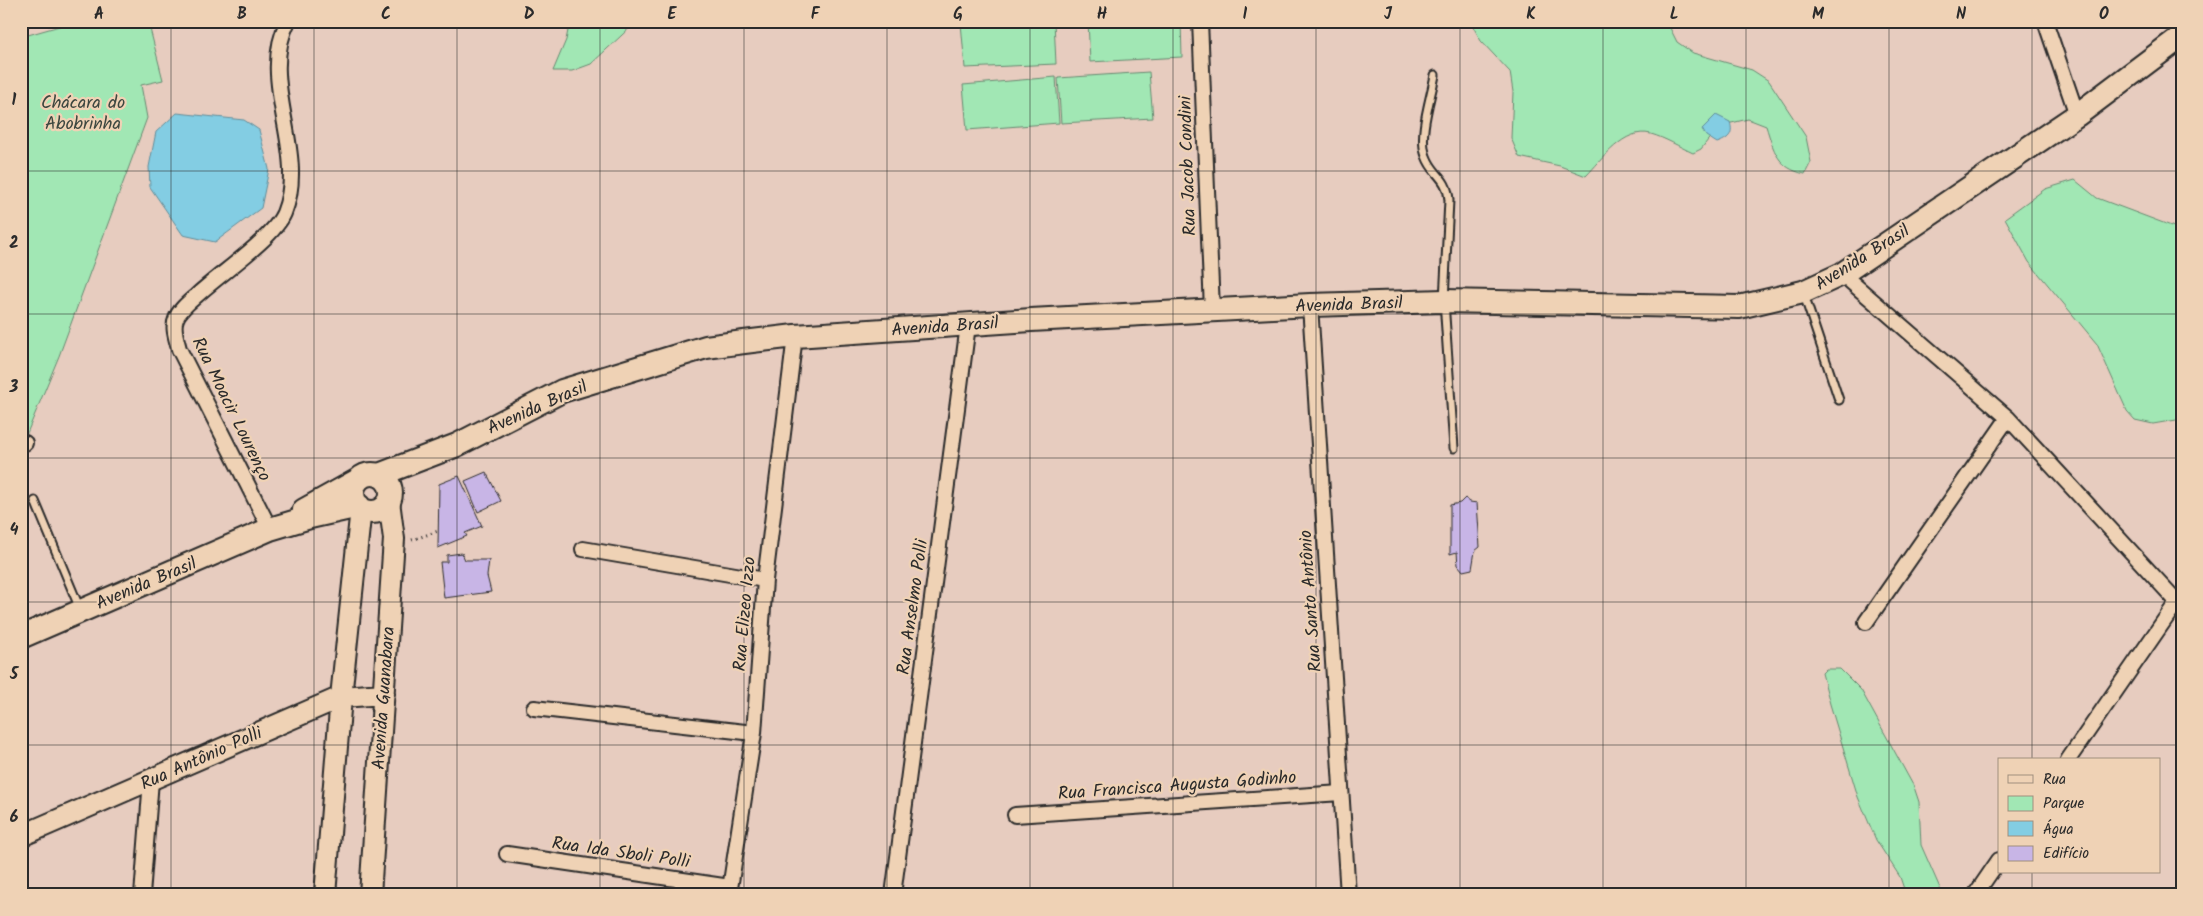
<svg xmlns="http://www.w3.org/2000/svg" width="2203" height="916" viewBox="0 0 2203 916" font-family="Kalam,sans-serif">
	<rect width="100%" height="100%" fill="#e7ccbf"/>
	<filter id="ink" filterUnits="userSpaceOnUse"><feTurbulence type="fractalNoise" baseFrequency=".02" numOctaves="2"/><feDisplacementMap in="SourceGraphic" scale="10" xChannelSelector="R" yChannelSelector="G"/><feConvolveMatrix kernelMatrix="1 2 1 2 8 2 1 2 1" color-interpolation-filters="sRGB"/></filter>
	<g filter="url(#ink)">
		<!-- green -->
		<path fill="#a1e7b4" stroke="#668970" d="M77,21h71l15,59 -22,5 6,33 -88,238 -34,82 -4,1v-402z
			M570,21h67l-46,43 -19,7h-19l13,-31z
			M988,21h66l2,43 -91,4 -4,-45z
			M1088,21h93l1,36 -92,5z
			M1470,21h201l-1,7 7,14 16,11 59,17 17,11 37,56 5,25 -6,12c-28,-6 -31,-23 -39,-48l-18,-7 -29,7 -18,23 -8,4c-13,-6 -28,-15 -42,-19 -27,-7 -49,26 -65,42l-26,-10 -41,-9 -8,-19 2,-46 -3,-20 -29,-31z
			M1149,72l4,46 -92,5 -3,-45z
			M1056,77l3,46 -92,7 -4,-45z
			M2075,180l22,18 85,32v111h-2l2,8v70l-29,5 -18,-4 -8,-9 -30,-67 -68,-82 -24,-44 40,-29z
			M1826,669h14l21,21 53,97 5,15 2,43 22,50h-37l-6,-18 -24,-37 -18,-43 -28,-93 -8,-31z"/>
		<!-- water -->
		<path fill="#83cde3" stroke="#608c99" d="M177,113l67,7 15,10 10,39 -8,39 -46,34 -32,-7 -33,-48 -1,-20 7,-35z
			M1716,115l14,7c4,13 -2,17 -13,21l-11,-7 -4,-7z"/>
		<!-- building -->
		<path fill="#c8b5e6" stroke="#2b2b2b" d="M486,472l15,29 -23,11 -13,-31z
			M459,476l23,50 -17,7 2,3 -29,12 1,-64z
			M1465,498l5,4 7,1 3,44 -5,4 -3,18 -9,2 -5,-6 -1,-13 -7,2v-49l10,-2z
			M462,553l3,7h24l-2,16 4,16 -47,6 -4,-36h7v-7z"/>
		<g fill="none" stroke-linecap="round" stroke-linejoin="round">
			<defs>
				<path id="lane" d="M1435,75c-4,23 -17,60 -9,81 7,20 21,20 23,44l-5,101 10,147
					M1804,295l35,105
					M35,501l45,108"/>
				<path id="street" d="M1200,21l12,289
					M2045,21l32,94
					M21,22l1,-1
					M1842,274l166,144 174,189
					M1310,305l38,590
					M21,444l4,-1
					M270,529l-91,-180c-2,-9 -7,-21 -3,-30 3,-9 13,-17 20,-23 23,-22 77,-57 88,-83 25,-62 -27,-131 4,-192
					M583,549l182,31
					M1866,622l142,-204
					M534,708l220,25
					M2068,760l109,-158
					M1015,815l326,-22
					M507,854l223,33
					M142,895l9,-115
					M729,895l25,-162 11,-153 30,-244
					M893,895l75,-570
					M1975,895l24,-35"/>
				<path id="secondary" d="M21,836l320,-139 43,-3
					M325,895l16,-198 20,-189
					M370,895l24,-356 -5,-38"/>
				<path id="primary" d="M353 493a19 19 0 1 1 38 0a19 19 0 1 1-38 0Z
					M379,475l78,-30 105,-54 144,-44 38,-5 51,-6 236,-16 279,-15 134,-4 295,6 64,-15 39,-18 235,-159 105,-79
					M304,510l54,-30
					M21,637l249,-108 40,-12 49,-11"/>
			</defs>
			<!-- lane casing -->
			<use href="#lane" stroke="#2b2b2b" stroke-width="11"/>
			<!-- street casing -->
			<use href="#street" stroke="#2b2b2b" stroke-width="18"/>
			<!-- secondary casing -->
			<use href="#secondary" stroke="#2b2b2b" stroke-width="24"/>
			<!-- primary casing -->
			<use href="#primary" stroke="#2b2b2b" stroke-width="26"/>
			<!-- path -->
			<path stroke="#2b2b2b" stroke-width="3" stroke-dasharray="1 4" stroke-linecap="butt" d="M412,540l26,-9"/>
			<!-- lane -->
			<use href="#lane" stroke="#efd2b5" stroke-width="7"/>
			<!-- street -->
			<use href="#street" stroke="#efd2b5" stroke-width="14"/>
			<!-- secondary -->
			<use href="#secondary" stroke="#efd2b5" stroke-width="20"/>
			<!-- primary -->
			<use href="#primary" stroke="#efd2b5" stroke-width="22"/>
		</g>
	</g>
	<!-- grid -->
	<path fill="none" stroke="#2b2b2b" stroke-width="1" stroke-opacity="0.55" d="M171,21v874M314,21v874M457,21v874M600,21v874M744,21v874M887,21v874M1030,21v874M1173,21v874M1316,21v874M1460,21v874M1603,21v874M1746,21v874M1889,21v874M2032,21v739M21,171h2161M21,314h2161M21,458h2161M21,602h2161M21,745h2161M2032,872v23"/>
	<g text-anchor="middle" stroke-width="4.5" stroke-linejoin="round" paint-order="stroke">
		<!-- park labels -->
		<g font-size="18" fill="#3d4740" stroke="#efd2b5">
			<text x="83" y="108">Chácara do<tspan x="83" dy="21">Abobrinha</tspan></text>
		</g>
		<!-- street labels -->
		<g font-size="18" fill="#2b2b2b" stroke="#efd2b5">
			<text transform="translate(1187 166) rotate(-92)" y="6">Rua Jacob Condini</text>
			<text transform="translate(1862 257) rotate(-32)" y="6">Avenida Brasil</text>
			<text transform="translate(1349 304) rotate(-2)" y="6">Avenida Brasil</text>
			<text transform="translate(945 326) rotate(-4)" y="6">Avenida Brasil</text>
			<text transform="translate(537 407) rotate(-24)" y="6">Avenida Brasil</text>
			<text transform="translate(232 409) rotate(64)" y="6">Rua Moacir Lourenço</text>
			<text transform="translate(146 583) rotate(-23)" y="6">Avenida Brasil</text>
			<text transform="translate(1310 601) rotate(-94)" y="6">Rua Santo Antônio</text>
			<text transform="translate(912 607) rotate(-82)" y="6">Rua Anselmo Polli</text>
			<text transform="translate(744 614) rotate(-85)" y="6">Rua Elizeo Izzo</text>
			<text transform="translate(383 698) rotate(-86)" y="6">Avenida Guanabara</text>
			<text transform="translate(201 758) rotate(-24)" y="6">Rua Antônio Polli</text>
			<text transform="translate(1177 785) rotate(-4)" y="6">Rua Francisca Augusta Godinho</text>
			<text transform="translate(621 852) rotate(8)" y="6">Rua Ida Sboli Polli</text>
		</g>
	</g>
	<!-- margin -->
	<rect width="2203" height="916" fill="none" stroke="#efd2b5" stroke-width="55"/>
	<!-- legend -->
	<rect x="1998" y="758" width="162" height="115" fill="#efd2b5" stroke="#a18f7e"/>
	<rect x="2008" y="775" width="25" height="8" fill="#efd2b5" stroke="#a18f7e"/>
	<text x="2043" y="784" font-size="15" fill="#2b2b2b">Rua</text>
	<rect x="2008" y="796" width="25" height="15" fill="#a1e7b4" stroke="#a18f7e"/>
	<text x="2043" y="808" font-size="15" fill="#2b2b2b">Parque</text>
	<rect x="2008" y="821" width="25" height="15" fill="#83cde3" stroke="#a18f7e"/>
	<text x="2043" y="834" font-size="15" fill="#2b2b2b">Água</text>
	<rect x="2008" y="846" width="25" height="15" fill="#c8b5e6" stroke="#a18f7e"/>
	<text x="2043" y="858" font-size="15" fill="#2b2b2b">Edifício</text>
	<rect x="28" y="28" width="2148" height="860" fill="none" stroke="#2b2b2b" stroke-width="2"/>
	<g font-size="16" text-anchor="middle" font-weight="bold" fill="#2b2b2b">
		<text x="99" y="19">A</text>
		<text x="242" y="19">B</text>
		<text x="386" y="19">C</text>
		<text x="529" y="19">D</text>
		<text x="672" y="19">E</text>
		<text x="815" y="19">F</text>
		<text x="958" y="19">G</text>
		<text x="1102" y="19">H</text>
		<text x="1245" y="19">I</text>
		<text x="1388" y="19">J</text>
		<text x="1531" y="19">K</text>
		<text x="1674" y="19">L</text>
		<text x="1818" y="19">M</text>
		<text x="1961" y="19">N</text>
		<text x="2104" y="19">O</text>
		<text x="14" y="105">1</text>
		<text x="14" y="248">2</text>
		<text x="14" y="392">3</text>
		<text x="14" y="535">4</text>
		<text x="14" y="679">5</text>
		<text x="14" y="822">6</text>
	</g>
</svg>
